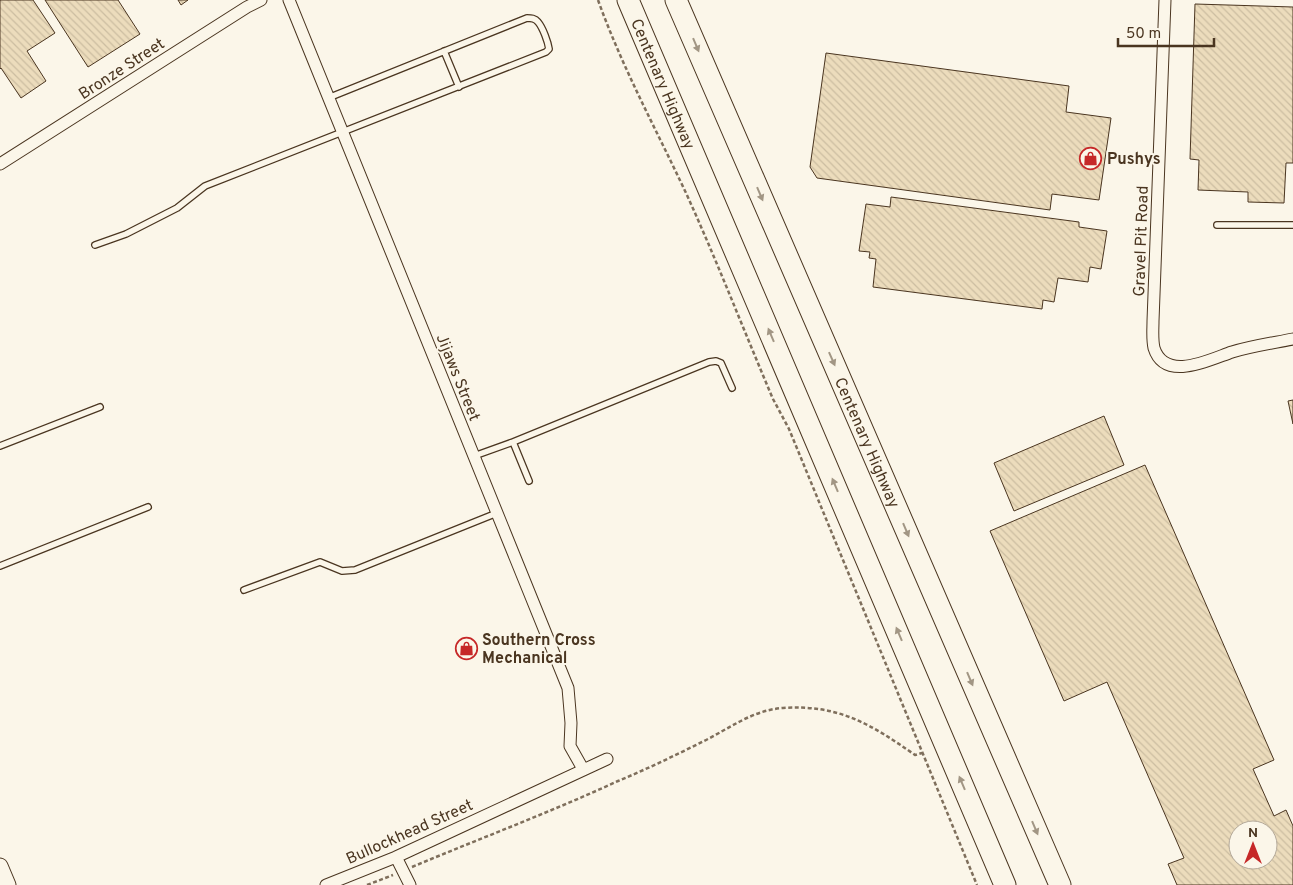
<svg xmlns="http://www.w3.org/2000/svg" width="1293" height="885" viewBox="0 0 1293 885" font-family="Overpass,sans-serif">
	<defs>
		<pattern id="building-back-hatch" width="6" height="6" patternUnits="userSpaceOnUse" patternTransform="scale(1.25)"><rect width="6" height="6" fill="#ecdcbc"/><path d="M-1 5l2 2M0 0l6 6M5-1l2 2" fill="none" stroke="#ccbda1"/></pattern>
	</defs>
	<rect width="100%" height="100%" fill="#fbf6e9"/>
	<!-- building -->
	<path fill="url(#building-back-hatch)" stroke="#4a3520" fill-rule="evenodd" d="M0,0h33l22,33 -28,18 19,30 -25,17 -20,-30 -1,1z
		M45,0h73l22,34 -52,33z
		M178,0h10l-7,5z
		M1195,4l98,3v156h-7l-2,40 -36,-1v-10l-50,-2 1,-30 -9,-1z
		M826,53l243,33 -3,26 45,6 -12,82 -47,-6 -2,16 -233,-32 -7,-11z
		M891,197l188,25v5l28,4 -6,38 -11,-2 -2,15 -30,-4 -4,24 -11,-2 -1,9 -169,-22 3,-28 -7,-1 1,-6 -11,-1 7,-47 24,3z
		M1293,400v24l-5,-23z
		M1104,416l20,49 -110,46 -20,-48z
		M1145,465l129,295 -21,9 21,47 12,-6 7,16v59h-116l-9,-21 16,-6 -77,-176 -43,19 -74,-170zM1238,830h30v30h-30z"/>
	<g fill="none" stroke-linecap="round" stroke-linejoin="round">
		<defs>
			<path id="service" d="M444,51l15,36
				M1217,225h76
				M95,245l31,-11 51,-26 28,-22 341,-134 3,-3c-1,-7 -6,-21 -11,-27 -3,-4 -7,-4 -11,-4l-199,80
				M513,442l196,-80 7,-1 5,2 11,25
				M0,446l100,-39
				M474,456l39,-14 16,39
				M0,566l148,-59
				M244,590l76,-28 22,9 13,-1 142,-57"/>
			<path id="minor" d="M289,0l279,688 3,35 -1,23 13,23
				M1165,0l-12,321c0,8 -1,18 1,27 11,35 57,11 78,4 20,-6 41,-9 61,-13
				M0,164l247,-157 14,-7
				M396,857l14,28
				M326,885l70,-28 211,-98"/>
			<path id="tertiary" d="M0,866l8,19"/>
			<g id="motorway">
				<path id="s1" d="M628,0l377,885"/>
				<path id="s2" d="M676,0l384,885"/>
			</g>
		</defs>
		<!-- service casing -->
		<use href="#service" stroke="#4a3520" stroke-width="8"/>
		<!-- minor casing -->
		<use href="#minor" stroke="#4a3520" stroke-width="13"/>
		<!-- tertiary casing -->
		<use href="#tertiary" stroke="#4a3520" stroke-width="17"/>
		<!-- motorway casing -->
		<use href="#motorway" stroke="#4a3520" stroke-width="23"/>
		<!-- path -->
		<path stroke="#7f6f5c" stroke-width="2.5" stroke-dasharray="4 2.5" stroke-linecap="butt" d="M598,0c24,67 58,129 88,193 31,68 58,138 87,206l16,30 188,456
			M412,867c69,-29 139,-55 206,-86 29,-12 58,-26 86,-40 26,-13 49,-31 79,-33 56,-4 89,17 132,47l7,-2
			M367,885l26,-10"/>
		<!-- service -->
		<use href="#service" stroke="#fbf6e9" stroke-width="5.5"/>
		<!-- minor -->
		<use href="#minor" stroke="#fbf6e9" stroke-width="11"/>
		<!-- tertiary -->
		<use href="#tertiary" stroke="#fbf6e9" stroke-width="15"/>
		<!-- motorway -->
		<use href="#motorway" stroke="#fbf6e9" stroke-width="21"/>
	</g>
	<!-- one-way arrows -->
	<defs><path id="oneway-solid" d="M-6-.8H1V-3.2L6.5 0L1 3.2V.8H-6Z" transform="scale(1.25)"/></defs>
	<g fill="#a29684">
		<use href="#oneway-solid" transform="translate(696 45) rotate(67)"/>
		<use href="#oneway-solid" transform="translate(760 194) rotate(67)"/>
		<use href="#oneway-solid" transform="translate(771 335) rotate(-113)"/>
		<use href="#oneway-solid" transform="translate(832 359) rotate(66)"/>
		<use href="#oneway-solid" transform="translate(835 485) rotate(-113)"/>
		<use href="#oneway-solid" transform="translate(906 530) rotate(67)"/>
		<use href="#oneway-solid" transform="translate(899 634) rotate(-113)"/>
		<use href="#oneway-solid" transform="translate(970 679) rotate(67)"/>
		<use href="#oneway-solid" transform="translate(962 783) rotate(-113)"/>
		<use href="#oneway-solid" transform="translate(1035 828) rotate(67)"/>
	</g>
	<!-- icons -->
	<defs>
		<symbol id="shop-ring" viewBox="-11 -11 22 22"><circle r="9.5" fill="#fbf6e9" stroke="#c62828" stroke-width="1.5"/><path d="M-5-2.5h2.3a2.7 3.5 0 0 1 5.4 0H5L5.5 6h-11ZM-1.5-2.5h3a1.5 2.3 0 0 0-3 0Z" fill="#c62828"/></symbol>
	</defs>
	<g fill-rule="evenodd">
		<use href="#shop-ring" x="1078" y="146" width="25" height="25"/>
		<use href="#shop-ring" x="454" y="636" width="25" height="25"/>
	</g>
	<g text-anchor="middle" stroke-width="4" stroke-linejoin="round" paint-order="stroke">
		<!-- street labels -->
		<g font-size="16" fill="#4a3520" stroke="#fbf6e9">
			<text transform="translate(121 68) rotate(-33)" y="6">Bronze Street</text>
			<text dy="6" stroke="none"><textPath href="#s1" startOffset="91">Centenary Highway</textPath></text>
			<text transform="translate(1140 241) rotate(-88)" y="6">Gravel Pit Road</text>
			<text transform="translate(459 377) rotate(68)" y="6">Jijaws Street</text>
			<text dy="6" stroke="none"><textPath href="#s2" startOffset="482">Centenary Highway</textPath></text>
			<text transform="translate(409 831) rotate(-24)" y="6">Bullockhead Street</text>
		</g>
		<!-- poi labels -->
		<g font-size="16" font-weight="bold" fill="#4a3520" stroke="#fbf6e9" text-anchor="start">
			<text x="1107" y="164">Pushys</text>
			<text x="482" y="645">Southern Cross<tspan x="482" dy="18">Mechanical</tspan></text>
		</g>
	</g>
	<!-- north arrow -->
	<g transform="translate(1253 845)"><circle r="24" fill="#fbf6e9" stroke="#b4a999"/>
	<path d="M0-4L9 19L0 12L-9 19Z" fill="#c62828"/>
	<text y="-8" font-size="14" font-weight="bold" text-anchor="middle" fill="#4a3520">N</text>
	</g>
	<!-- scale -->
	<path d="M1118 38v8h96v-8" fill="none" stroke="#4a3520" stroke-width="2.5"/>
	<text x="1126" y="38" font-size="15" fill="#4a3520" stroke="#fbf6e9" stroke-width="4" paint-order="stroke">50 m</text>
</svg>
